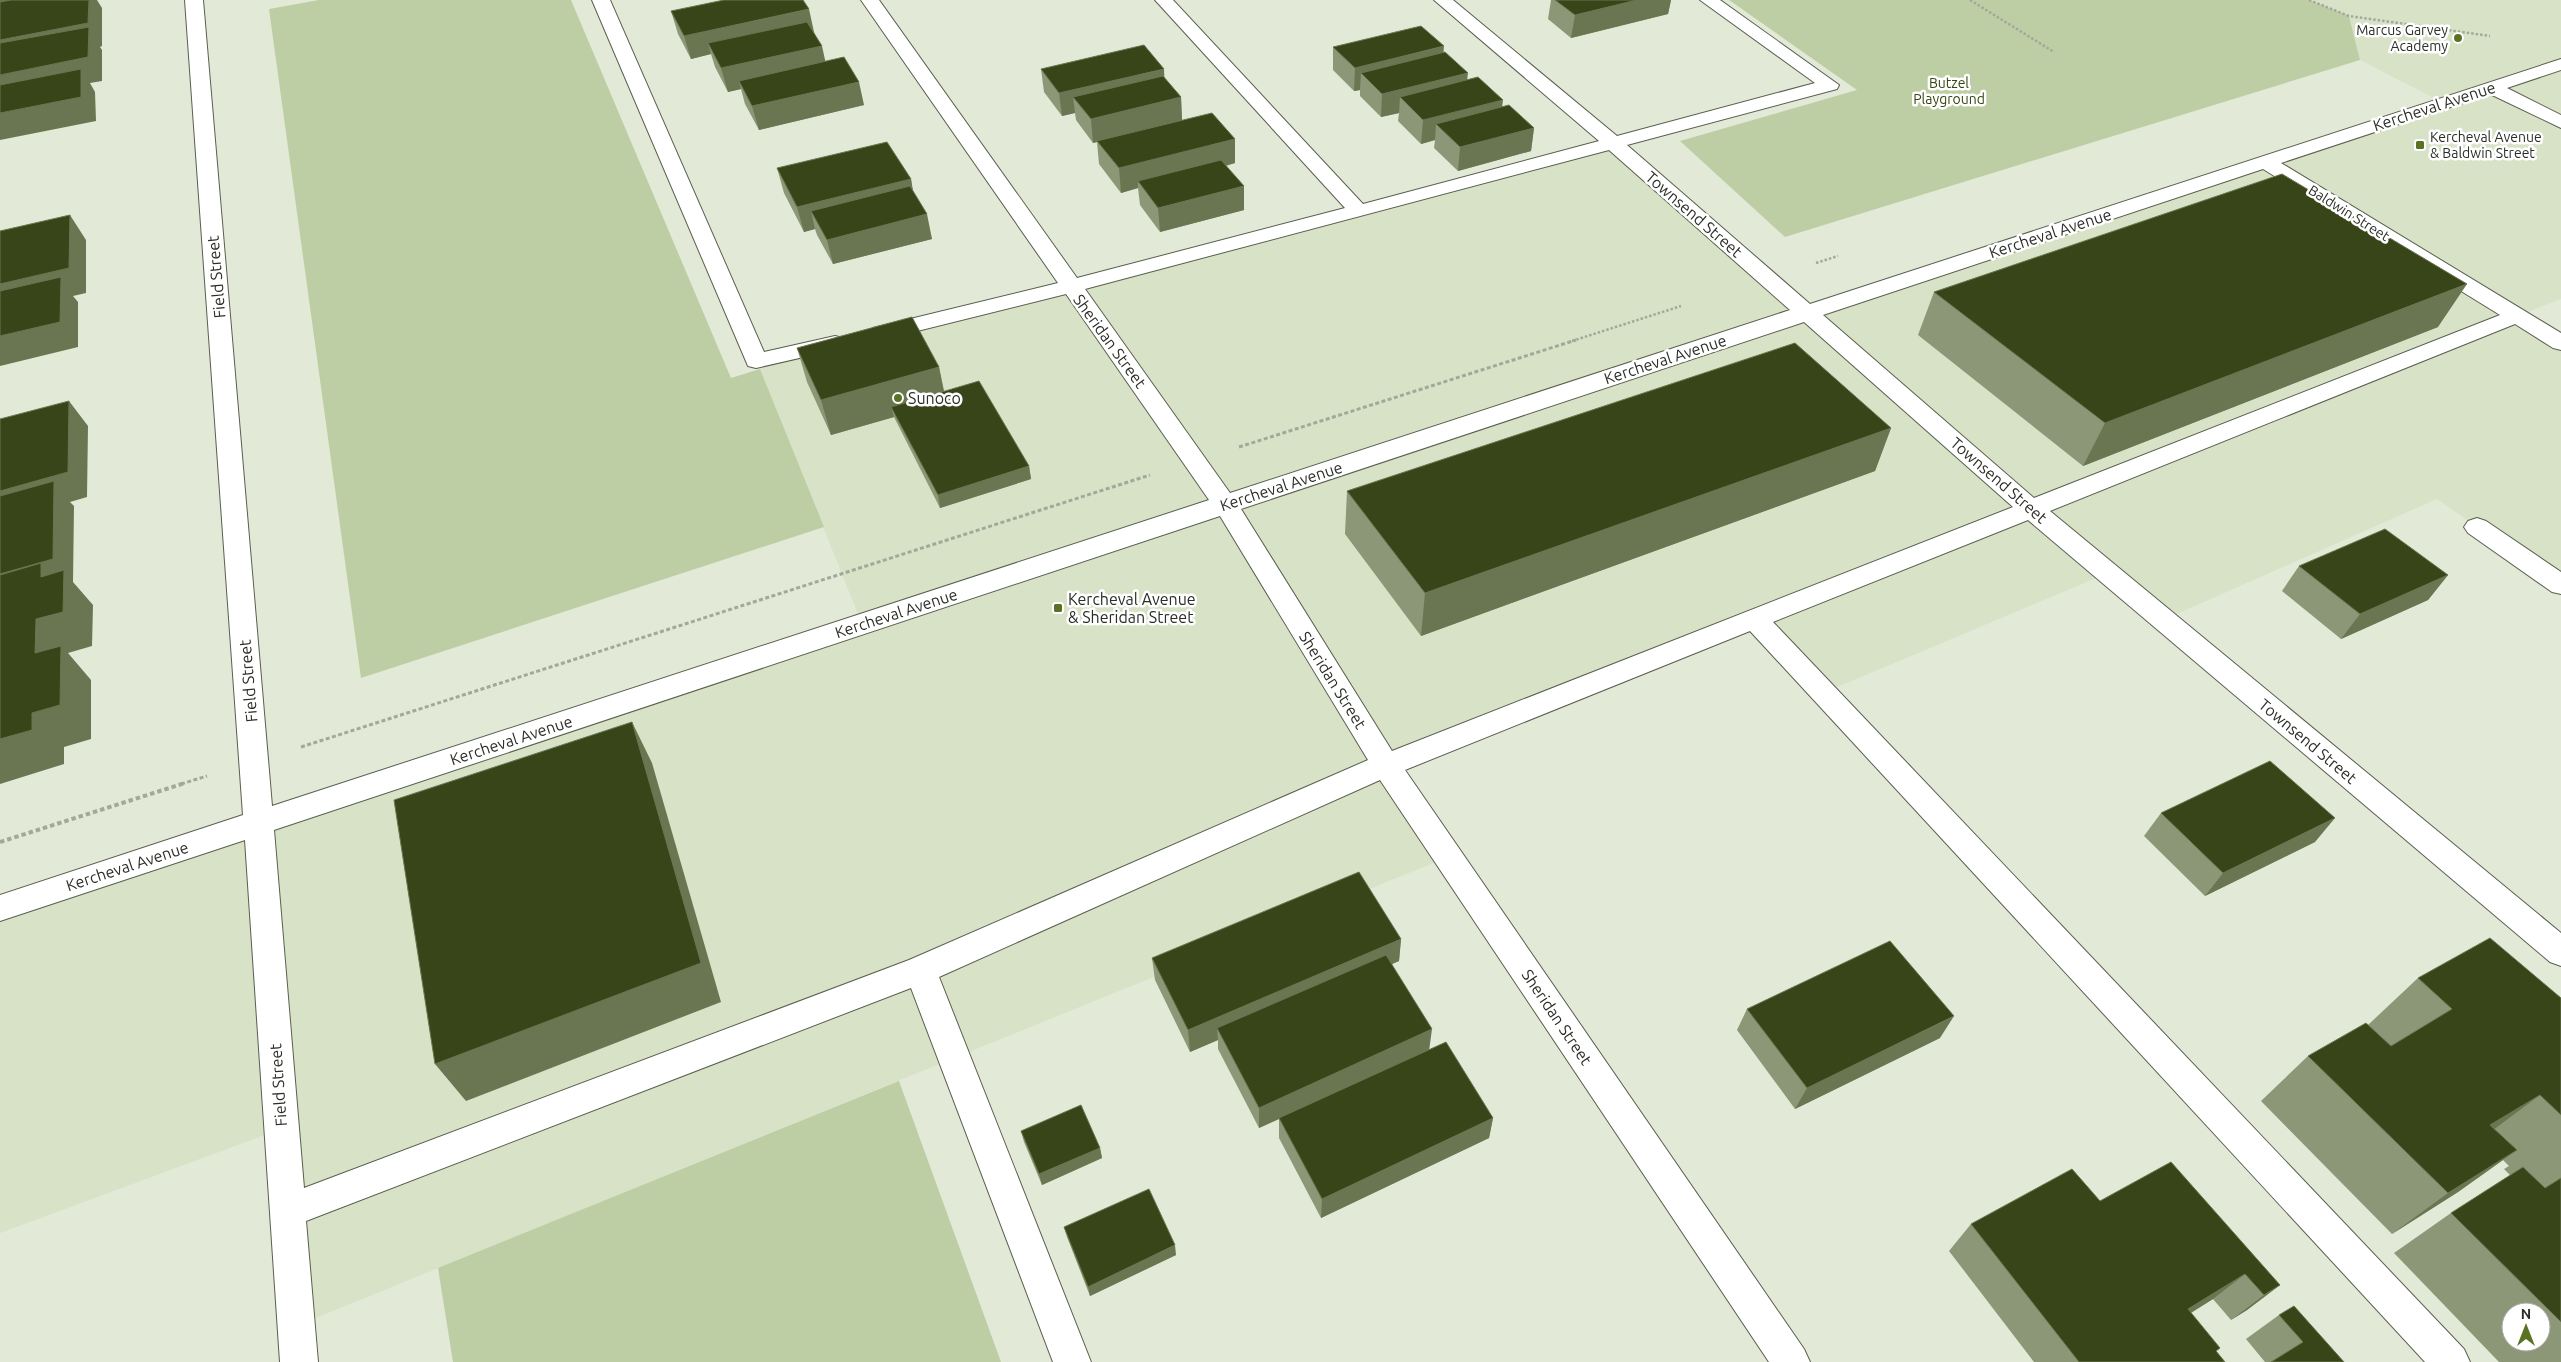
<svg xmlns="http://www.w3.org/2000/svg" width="2561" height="1362" viewBox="0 0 2561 1362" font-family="Ubuntu,sans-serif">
	<rect width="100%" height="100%" fill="#e2e9d6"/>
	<!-- built -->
	<path fill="#d7e2c7" d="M2309,0h252v299l-44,17 44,27v242l-124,-86 -274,121 -55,-47 -285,120 -70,-74 -367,146 62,92 -1152,469 -15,-197 -281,104v-325l862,-284 -102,-255 853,-226 196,170 633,-211 -82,-42 -11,-44z"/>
	<!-- green -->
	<path fill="#becea4" d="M319,0h252l160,378 29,-9 64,158 -463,151 -92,-669z
		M1729,0h580l40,16 11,44 -575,177 -105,-96 177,-51z
		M899,1081l102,281h-548l-15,-94z"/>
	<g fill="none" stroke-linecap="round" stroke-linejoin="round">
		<defs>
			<path id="minor" d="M185,0h18l69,806 937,-306 -143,-206 -185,46 -8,-2 -3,-5 3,-5 185,-45 -197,-283h18l198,278 268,-70 -190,-208h18l190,204 236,-63 -165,-141h19l164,136 198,-53 -115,-83h20l119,85 -2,4 -210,56 183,159 751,-245v11l-54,18 54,27v13l-71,-34 -209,69 280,170v17l-8,-2 -38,-24 -465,187 511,422v33l-11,-4 -522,-442 -255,102 691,727 6,13h-45l-675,-731 -345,139 399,579 6,13h-41l-389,-582 -441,197 152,385h-38l-142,-374 -605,233 12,141h-38l-35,-522 -245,81v-26l243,-80zM1609,150l181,160 -560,183 -145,-204zM2263,169l237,146 -466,183 -211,-183zM1804,322l209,185 -621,244 -151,-242zM1220,516l148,244 -459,200 -605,228 -30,-358z
				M592,0h18l154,352 71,-16 8,2 3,5 -3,5 -87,20 -8,-2z
				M2477,518l9,3 75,51v22l-9,-2 -84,-59 -4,-6 4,-6z"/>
		</defs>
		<!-- minor casing -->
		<use href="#minor" stroke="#595f4f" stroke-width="2"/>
		<!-- path-far2 -->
		<path stroke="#a3a89a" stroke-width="2.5" stroke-dasharray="2.5 2" stroke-linecap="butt" d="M1970,0l84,52
			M2309,0l40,16 141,20
			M1816,263l22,-7
			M1572,341l109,-35"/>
		<!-- path-far1 -->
		<path stroke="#a3a89a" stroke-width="3" stroke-dasharray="4 2.5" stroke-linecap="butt" d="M1239,447l337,-107
			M301,747l849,-272
			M181,784l26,-8"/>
		<!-- path -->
		<path stroke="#a3a89a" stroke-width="4" stroke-dasharray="4.5 3" stroke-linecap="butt" d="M0,842l185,-59"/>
		<!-- minor -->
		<use href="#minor" fill="#fff" fill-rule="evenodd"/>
	</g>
	<!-- wall -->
	<path fill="#8c9777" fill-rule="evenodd" d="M1551,0h120l-3,14 -97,24 -23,-19z
		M671,11l143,21 11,29 39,44 -105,25 -14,-26 -4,-15 -13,3 -13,-25 -4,-13 -20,5 -13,-25z
		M1333,47l110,6 24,27 35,27 32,21 -3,23 -73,20 -24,-23 1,-8 -14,4 -23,-23 1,-8 -18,4 -21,-21v-6l-6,1 -21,-21z
		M1041,69l123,8 17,20 1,23 53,43 -9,3 18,44 -84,22 -20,-27 -2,-17 -17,5 -22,-29 -2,-22 -4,1 -17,-23 -1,-7 -13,3 -18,-24z
		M777,168l134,11 2,13 19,47 -99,25 -16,-29 -2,-6 -11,3 -20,-39z
		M1934,292l504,35 -355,139 -165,-131z
		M797,348l142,19 5,24 85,75 2,13 -91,29 -46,-91 -63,18 -24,-53z
		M1891,428l-16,43 -454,165 -76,-102 2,-43z
		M2299,566l149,9 -20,25 -87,39 -59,-48z
		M2161,813l154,29 -110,54 -61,-60z
		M1401,939l-2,22 -7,3 37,86 64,68 -4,20 -168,80 -42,-80v-19l-20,9 -41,-79v-9l-28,12 -35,-72 -3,-22z
		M2418,978l143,20v364h-62l-105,-109 57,-40 59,-38 -6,-6 5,-3 -6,-6 -45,32 -66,42 -131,-133 47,-45 60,-31zM2511,1312h30v30h-30z
		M1747,1009l193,29 -145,71 -58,-79z
		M1021,1131l79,17 2,10 -60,27 -18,-43z
		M2100,1201l180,84 -33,25 -16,10 -18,-21 -22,14 25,38 9,11h-191l-85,-111 22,-27z
		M1064,1227l112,28 -86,41 -23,-59z
		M2279,1315l65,47h-79l-19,-23z"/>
	<!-- shaded-wall -->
	<path fill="#6a7651" d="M0,0h87l-87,22z
		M89,0h8l5,8v38l-2,1 2,3v31l-12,2 5,9 1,29 -96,19v-100z
		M1637,0h34l-3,14 -97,24 4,-23z
		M809,9l5,23 -106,11 3,11 -20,5 -7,-23z
		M822,46l5,23 -88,12 2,8 -13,3 -7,-24z
		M1444,46l-2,24 -81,3 -1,17 -6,1 1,-23z
		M1164,69l1,23 -92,5 2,16 -13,3 -3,-23z
		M1468,73l-3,23 -65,1 -1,16 -18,4 1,-23z
		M859,82l5,23 -105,25 -7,-24z
		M1181,97l1,24 -89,22 -2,-24z
		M1503,100l-3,23 -64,1 -1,16 -14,4 2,-24z
		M1534,128l-3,23 -73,20 2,-24z
		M1235,139v24l-93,24 -4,-6v7l-17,5 -2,-25z
		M911,179l4,24 -104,8 4,18 -11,3 -7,-25z
		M1244,186v24l-84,22 -2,-24z
		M927,214l5,25 -99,25 -6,-24z
		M70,215l16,25v53l-13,3 5,6v45l-78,19v-82z
		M2467,284l-29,43 -355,139 22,-43z
		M939,367l7,35 -55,5 3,10 -63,18 -10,-35z
		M69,401l19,25 -1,71 -17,5 4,4 -1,76 20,23 -1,41 -24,7 23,27v59l-27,8v17l-64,20v-45l32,-26 3,-60 -35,-49v-113z
		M1891,428l-16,43 -454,165 4,-43z
		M1029,466l2,13 -91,29 -2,-13z
		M2448,575l-20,25 -87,39 19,-25z
		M632,722l20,41 69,239 -255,99 -31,-37z
		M2335,818l-20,24 -110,54 18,-23z
		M1401,939l-2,22 -177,77 -5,-10 1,12 -28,12 -2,-22z
		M1954,1016l-14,22 -145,71 12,-21z
		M1432,1029l-3,22 -170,77v-20z
		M2540,1095l-59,44 9,-14z
		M1493,1118l-4,20 -168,80 1,-19z
		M1100,1148l2,10 -60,27 -3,-11z
		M2517,1150l-59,42 -66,42 56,-41z
		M1175,1245l1,10 -86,41 -2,-9z
		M2245,1274l-32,25 -55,34 30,-24z
		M2280,1285l-33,25 -16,10 33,-25z"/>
	<!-- building -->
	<path fill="#374518" stroke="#6a7651" d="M11,0h78l-1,23 -88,17v-38z
		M724,0h79l6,9 -125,27 -13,-25z
		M1555,0h82l-62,15z
		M807,22l15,24 -101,22 -13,-25z
		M1421,26l23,20 -89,22 -22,-21z
		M89,27l-1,30 -88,18v-32z
		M1144,45l20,24 -105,24 -18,-24z
		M1445,52l23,21 -86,21 -21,-21z
		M844,57l15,25 -107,24 -13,-25z
		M81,69v28l-81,16v-28z
		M1163,76l18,21 -90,22 -18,-22z
		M1478,77l25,23 -80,20 -23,-23z
		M1509,105l25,23 -74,19 -24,-23z
		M1212,113l23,26 -116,29 -22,-27z
		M887,142l24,37 -114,28 -20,-39z
		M1221,160l23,26 -86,22 -20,-27z
		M2282,174l185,110 -362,139 -171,-131z
		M910,186l17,28 -100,26 -16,-29z
		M70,215l-1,53 -69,16v-53z
		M61,277l-1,45 -60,14v-45z
		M912,317l27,50 -118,33 -24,-52z
		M1795,343l96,85 -466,165 -78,-102z
		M979,381l50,85 -91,29 -47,-88z
		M69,401l-1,71 -68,19v-72z
		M54,481l-1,78 -53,15v-78z
		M2385,529l63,46 -88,39 -61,-48z
		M41,563v14l23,-7 -1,42 -27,7 -1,34 26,-7 -1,59 -28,8v17l-32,9v-164z
		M632,722l69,241 -266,101 -41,-264z
		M2270,761l65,57 -112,55 -62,-60z
		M1359,872l42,67 -213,91 -36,-72z
		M2490,938l71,60v117l-21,-20 -50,30 27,25 -69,43 -140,-137 58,-33 25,23 61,-37 -34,-31z
		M1890,941l64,75 -147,72 -60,-79z
		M1386,955l46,74 -173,79 -42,-80z
		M1446,1042l47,76 -171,81 -43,-81z
		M1081,1105l19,43 -61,26 -18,-43z
		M2171,1162l109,123 -16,10 -19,-21 -57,35 32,39 -4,3 9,11h-146l-108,-138 101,-55 28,32z
		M2523,1167l22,21 16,-10v144l-110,-109z
		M1149,1189l26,56 -87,42 -24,-60z
		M2294,1306l50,56h-73l32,-20 -24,-27z"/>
	<!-- markers -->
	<g fill="#5b7224" stroke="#fff" stroke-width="2">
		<circle cx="2458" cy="38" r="5"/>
		<rect x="2415" y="140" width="10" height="10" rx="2.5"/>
		<circle cx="898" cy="398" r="5"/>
		<rect x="1053" y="603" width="10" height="10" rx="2.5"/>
	</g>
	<g text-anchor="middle" stroke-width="5" stroke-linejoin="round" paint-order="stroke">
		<!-- far-poi labels -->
		<g font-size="14" fill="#2b2e27" stroke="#fff" text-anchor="end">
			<text x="2448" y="35">Marcus Garvey<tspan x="2448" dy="16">Academy</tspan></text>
			<text x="2430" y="142" text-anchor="start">Kercheval Avenue<tspan x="2430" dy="16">&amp; Baldwin Street</tspan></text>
		</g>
		<!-- far-park labels -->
		<g font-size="14" fill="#35450f" stroke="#fff">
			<text x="1949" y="88">Butzel<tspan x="1949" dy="16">Playground</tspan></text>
		</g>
		<!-- far-street labels -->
		<g font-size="14" fill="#2b2e27" stroke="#fff">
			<text transform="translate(2349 213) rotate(32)" y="5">Baldwin Street</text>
		</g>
		<!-- street labels -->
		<g font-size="16" fill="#2b2e27" stroke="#fff">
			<text transform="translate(2434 106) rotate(-18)" y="6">Kercheval Avenue</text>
			<text transform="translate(1694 214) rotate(41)" y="6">Townsend Street</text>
			<text transform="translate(2050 233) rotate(-18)" y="6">Kercheval Avenue</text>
			<text transform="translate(216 277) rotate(-95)" y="6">Field Street</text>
			<text transform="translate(1110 341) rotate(54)" y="6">Sheridan Street</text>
			<text transform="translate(1665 359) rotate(-18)" y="6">Kercheval Avenue</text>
			<text transform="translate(1999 480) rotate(41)" y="6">Townsend Street</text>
			<text transform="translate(1281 486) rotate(-18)" y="6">Kercheval Avenue</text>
			<text transform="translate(896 613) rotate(-18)" y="6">Kercheval Avenue</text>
			<text transform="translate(1333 680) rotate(58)" y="6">Sheridan Street</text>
			<text transform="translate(248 681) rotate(-95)" y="6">Field Street</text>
			<text transform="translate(511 740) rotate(-18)" y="6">Kercheval Avenue</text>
			<text transform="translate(2308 741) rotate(40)" y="6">Townsend Street</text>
			<text transform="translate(127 866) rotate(-18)" y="6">Kercheval Avenue</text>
			<text transform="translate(1557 1017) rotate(56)" y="6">Sheridan Street</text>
			<text transform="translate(278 1085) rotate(-94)" y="6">Field Street</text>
		</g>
		<!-- poi labels -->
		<g font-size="16" fill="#2b2e27" stroke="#fff" text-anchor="start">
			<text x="908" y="404">Sunoco</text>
			<text x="1068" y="605">Kercheval Avenue<tspan x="1068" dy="18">&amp; Sheridan Street</tspan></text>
		</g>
	</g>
	<!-- north arrow -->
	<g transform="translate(2526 1327)"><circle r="24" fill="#ffffff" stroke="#aaaba9"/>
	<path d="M0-4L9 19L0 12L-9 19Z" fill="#5b7224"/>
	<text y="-8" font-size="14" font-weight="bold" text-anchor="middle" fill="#2b2e27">N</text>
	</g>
</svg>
